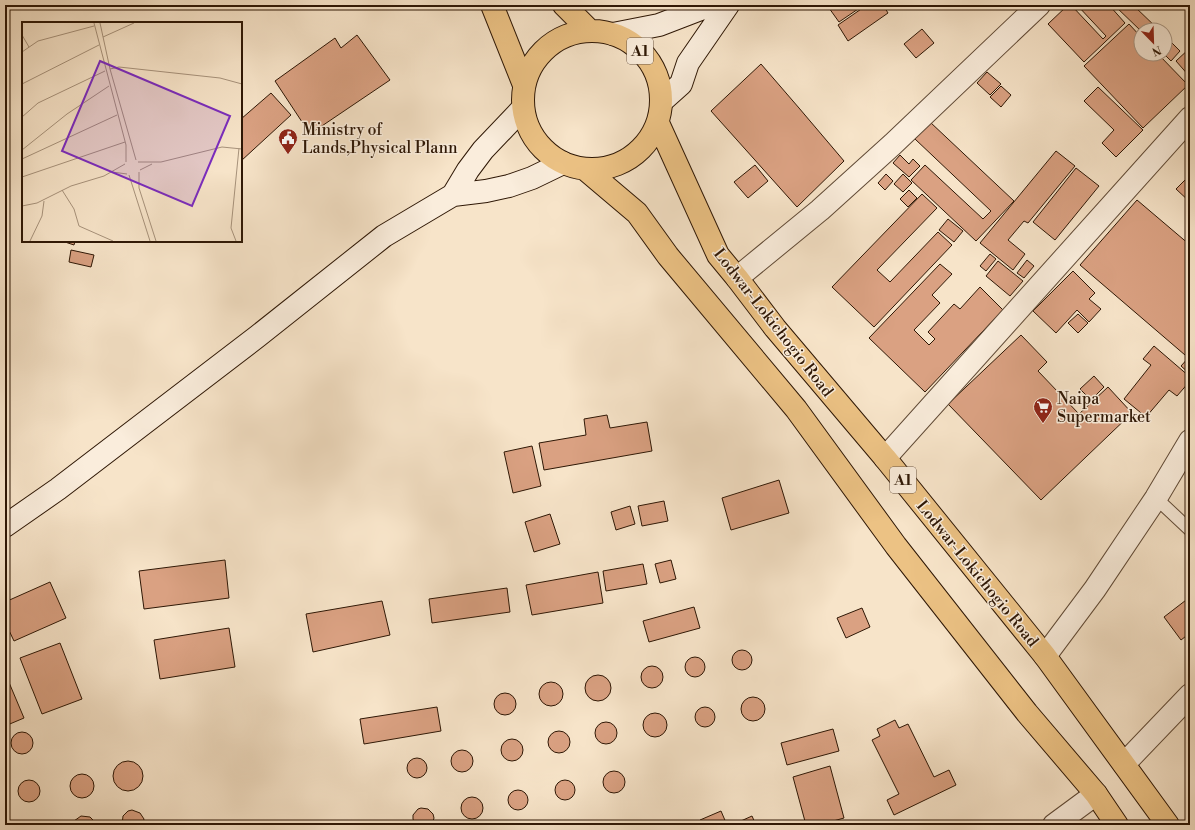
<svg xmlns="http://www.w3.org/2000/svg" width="1195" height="830" viewBox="0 0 1195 830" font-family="'Libre Bodoni',serif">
	<rect width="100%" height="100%" fill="#f7e4c9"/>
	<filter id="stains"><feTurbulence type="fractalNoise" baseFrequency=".005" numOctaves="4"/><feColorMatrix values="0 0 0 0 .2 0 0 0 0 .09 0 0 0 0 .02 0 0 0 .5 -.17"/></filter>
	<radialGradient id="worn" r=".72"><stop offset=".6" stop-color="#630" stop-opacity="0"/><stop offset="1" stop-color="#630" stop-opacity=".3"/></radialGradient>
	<!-- building -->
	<path fill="#daa182" stroke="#2e1705" d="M834,5h25l2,2 -22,15 -10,-14z
		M867,5h16l5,8 -40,28 -10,-16z
		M1068,5h3l32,34 3,-3 -29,-31h32l16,18 -41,39 -36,-38z
		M1114,5h19l26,25h-18v1z
		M1129,24l12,13v17h17l30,31 -45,43 -59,-62z
		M922,29l12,14 -18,15 -12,-14z
		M357,35l33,45 -80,54 -35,-53 60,-43 6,10z
		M1165,36l15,15 -9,10 -7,-7z
		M1190,48v29l-14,-16z
		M761,64l38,44 45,53 -47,46 -86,-96z
		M987,72l14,12 -11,11 -13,-12z
		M1001,86l10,9 -10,12 -11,-10z
		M1098,87l45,43 -27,27 -14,-14 12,-13 -30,-29z
		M271,93l20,22 -50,46v-42z
		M930,122l84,79 -38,40 -65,-61 14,-15 58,54 8,-8 -76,-72z
		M1056,151l19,15 -47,57 -4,-2 -16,19 17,14 -12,16 -33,-27z
		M900,155l9,9 4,-5 7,7 -11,11 -16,-14z
		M755,165l13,16 -20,17 -14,-16z
		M1076,168l23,18 -44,54 -22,-18z
		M886,174l7,7 -8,9 -7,-7z
		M903,174l9,9 -9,9 -9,-8z
		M1190,175v27l-14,-13z
		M909,190l8,8 -9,9 -8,-8z
		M922,194l15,14 -60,62 13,12 48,-50 14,13 -78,82 -42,-40z
		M1137,200l53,45v104l-5,6 -105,-90z
		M948,219l15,12 -9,11 -15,-12z
		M62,241h13l-1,4z
		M71,250l23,5 -3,12 -22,-5z
		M990,254l6,5 -10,12 -6,-5z
		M1027,260l7,6 -10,12 -7,-5z
		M998,261l25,20 -13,15 -24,-20z
		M940,264l12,10 -20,21 8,8 -26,27 15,15 6,-6 -7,-7 26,-28 6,5 20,-22 23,23 -78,82 -56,-54z
		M1073,271l22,22 -6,6 12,10 -12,13 -12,-12 -21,23 -23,-22z
		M1078,314l10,9 -10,10 -10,-10z
		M1021,335l26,27 -9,9 41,43 29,-27 24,26 -91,87 -93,-96z
		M1154,346l36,31v4l-13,15 -8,-6 -23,27 -22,-18 27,-34 -8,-6z
		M1190,356v18l-9,-8z
		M1094,376l10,11 -13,13 -11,-11z
		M607,415l3,13 37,-6 5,29 -108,19 -5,-27 47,-8 -2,-16z
		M532,446l9,40 -28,7 -9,-41z
		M779,480l10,33 -58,17 -9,-32z
		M664,501l4,20 -26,5 -4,-20z
		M630,506l5,18 -19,6 -5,-18z
		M550,514l10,30 -26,8 -9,-30z
		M225,560l4,38 -85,11 -5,-38z
		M671,560l5,19 -16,4 -5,-19z
		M643,564l4,20 -41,7 -3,-20z
		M598,572l5,31 -71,12 -6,-30z
		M50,582l16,36 -52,23 -9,-19v-20z
		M507,588l3,24 -78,11 -3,-24z
		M1190,597v36l-9,7 -17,-23z
		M382,601l8,34 -77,17 -7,-38z
		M694,607l6,21 -51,14 -6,-21z
		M862,608l8,19 -24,11 -9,-20z
		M229,628l6,39 -75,12 -6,-39z
		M60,643l22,56 -40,15 -22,-56z
		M732 660a10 10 0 1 1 20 0a10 10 0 1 1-20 0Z
		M685 667a10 10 0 1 1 20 0a10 10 0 1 1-20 0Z
		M641 677a11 11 0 1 1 22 0a11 11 0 1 1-22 0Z
		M5,673l19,45 -19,8z
		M585 688a13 13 0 1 1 26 0a13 13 0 1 1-26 0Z
		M539 694a12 12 0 1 1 24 0a12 12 0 1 1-24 0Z
		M494 704a11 11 0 1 1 22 0a11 11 0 1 1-22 0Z
		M741 709a12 12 0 1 1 24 0a12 12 0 1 1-24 0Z
		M695 717a10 10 0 1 1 20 0a10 10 0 1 1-20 0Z
		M437,707l4,24 -77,13 -4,-25z
		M643 725a12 12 0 1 1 24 0a12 12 0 1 1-24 0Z
		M895,720l4,8 9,-4 26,53 15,-7 7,15 -62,30 -7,-15 12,-6 -27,-54 8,-4 -3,-7z
		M595 733a11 11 0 1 1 22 0a11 11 0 1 1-22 0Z
		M833,729l6,22 -52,14 -6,-22z
		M548 742a11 11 0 1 1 22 0a11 11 0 1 1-22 0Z
		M11 743a11 11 0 1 1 22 0a11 11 0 1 1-22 0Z
		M501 750a11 11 0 1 1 22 0a11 11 0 1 1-22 0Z
		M451 761a11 11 0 1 1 22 0a11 11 0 1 1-22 0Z
		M407 768a10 10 0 1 1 20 0a10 10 0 1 1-20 0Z
		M113 776a15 15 0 1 1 30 0a15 15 0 1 1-30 0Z
		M830,766l14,52 -25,7h-13l-13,-48z
		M603 782a11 11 0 1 1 22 0a11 11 0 1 1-22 0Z
		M70 786a12 12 0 1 1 24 0a12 12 0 1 1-24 0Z
		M555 790a10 10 0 1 1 20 0a10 10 0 1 1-20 0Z
		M18 791a11 11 0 1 1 22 0a11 11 0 1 1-22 0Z
		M508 800a10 10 0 1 1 20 0a10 10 0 1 1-20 0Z
		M461 808a11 11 0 1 1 22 0a11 11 0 1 1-22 0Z
		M421,808l7,1 5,5 1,4 -2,7h-17l-2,-6v-4l5,-6z
		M132,810l8,3 4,6 -1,6h-21l1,-9 5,-5z
		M721,811l6,14h-25l-2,-5z
		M81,816l9,1 3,3 3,5h-25l3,-4z
		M752,816l4,9h-24z"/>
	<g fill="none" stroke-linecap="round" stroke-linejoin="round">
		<defs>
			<path id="lane" d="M1156,498l34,32"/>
			<path id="street" d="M737,278l83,-68 73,-66 146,-139
				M885,458l305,-340
				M1045,656l50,-67 61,-91 34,-57
				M1124,764l66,-69
				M1054,825l42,-31"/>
			<path id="secondary" d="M613,34l46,-9 52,-20
				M662,101l19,-17 7,-21 40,-58
				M453,195l15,-25 15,-20 39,-41
				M5,526l53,-37 200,-153 126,-100 69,-41 33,-4 23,-5 23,-8 31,-15"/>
			<path id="highway" d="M492,5l32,80
				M564,5l26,26
				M523 100a69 69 0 1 1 138 0a69 69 0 1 1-138 0Z
				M658,123l60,132 19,23 38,50 110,130 160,198 123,169
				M585,169l52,44 31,43 128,153 100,137 131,167 69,81 21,31"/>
		</defs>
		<!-- lane casing -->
		<use href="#lane" stroke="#604a36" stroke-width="14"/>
		<!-- street casing -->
		<use href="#street" stroke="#604a36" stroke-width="24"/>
		<!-- secondary casing -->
		<use href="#secondary" stroke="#2e1705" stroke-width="24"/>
		<!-- highway casing -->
		<use href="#highway" stroke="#2e1705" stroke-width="24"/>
		<!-- lane -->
		<use href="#lane" stroke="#faeddc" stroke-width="12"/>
		<!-- street -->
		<use href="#street" stroke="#faeddc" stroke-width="22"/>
		<!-- secondary -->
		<use href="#secondary" stroke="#faeddc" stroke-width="22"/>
		<!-- highway -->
		<use href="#highway" stroke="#ecc284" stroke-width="22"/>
	</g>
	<!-- icons -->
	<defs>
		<symbol id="civic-pin" viewBox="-11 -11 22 30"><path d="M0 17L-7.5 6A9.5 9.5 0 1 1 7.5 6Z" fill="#8f2418" stroke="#faeddc"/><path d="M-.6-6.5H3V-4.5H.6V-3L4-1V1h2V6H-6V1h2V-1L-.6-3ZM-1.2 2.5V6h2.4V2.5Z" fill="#fff"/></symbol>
		<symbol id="supermarket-pin" viewBox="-11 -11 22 30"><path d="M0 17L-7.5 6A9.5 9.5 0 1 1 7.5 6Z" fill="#8f2418" stroke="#faeddc"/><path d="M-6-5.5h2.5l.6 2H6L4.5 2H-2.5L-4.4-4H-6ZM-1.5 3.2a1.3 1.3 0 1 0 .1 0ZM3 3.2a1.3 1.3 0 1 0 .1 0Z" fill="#fff"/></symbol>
	</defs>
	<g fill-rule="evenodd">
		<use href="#civic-pin" x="277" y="127" width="22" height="30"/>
		<use href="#supermarket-pin" x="1032" y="396" width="22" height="30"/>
	</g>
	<g text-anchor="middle" stroke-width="3" stroke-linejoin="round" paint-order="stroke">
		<!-- shield labels -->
		<g fill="#faeddc" stroke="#6b5746" stroke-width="1">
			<rect x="627" y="38" width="26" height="26" rx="3"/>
			<rect x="890" y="467" width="26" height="26" rx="3"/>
		</g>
		<g font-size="15" font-weight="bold" fill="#2e1705">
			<text x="640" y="56">A1</text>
			<text x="903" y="485">A1</text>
		</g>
		<!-- poi labels -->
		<g font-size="16" fill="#2e1705" stroke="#faeddc" text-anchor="start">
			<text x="302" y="135">Ministry of<tspan x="302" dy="18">Lands,Physical Plann</tspan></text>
			<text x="1057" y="404">Naipa<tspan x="1057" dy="18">Supermarket</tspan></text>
		</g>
		<!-- street labels -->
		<g font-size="16" fill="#2e1705" stroke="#faeddc">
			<text transform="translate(774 322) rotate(52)" y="6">Lodwar-Lokichogio Road</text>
			<text transform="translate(978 573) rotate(51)" y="6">Lodwar-Lokichogio Road</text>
		</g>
	</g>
	<!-- overview -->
	<g transform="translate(22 22)">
		<rect width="220" height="220" fill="#f7e4c9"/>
		<path fill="none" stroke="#a7927b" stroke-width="1" d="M72,1l32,122v17M78,1l10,46 26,91M0,13l7,12M81,15l31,-14M0,30l16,-11 56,-15M88,47l9,-2 101,11 22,6M0,62l77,-39M0,95l16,-14 67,-32M0,128l45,-36 42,-28M0,137l95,-44M116,140h23l61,-15 20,2M118,148l12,-6M90,150l15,2M117,150v16l17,53M107,153l21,66M0,155l103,-35M40,168l12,19 5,17 34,15M0,184l15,-3 34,-17 33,-10 21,-12M8,219l12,-25 2,-15M214,219l-5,-13 8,-80"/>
		<path fill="#7b2cbf" fill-opacity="0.15" stroke="#7b2cbf" stroke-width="2" d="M78,39l130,55 -38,90 -130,-55z"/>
		<rect width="220" height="220" fill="none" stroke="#2e1705" stroke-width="2"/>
	</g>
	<!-- margin -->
	<rect width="1195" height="830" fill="none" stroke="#f7e4c9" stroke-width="20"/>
	<rect x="6" y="6" width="1183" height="818" fill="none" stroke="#2e1705" stroke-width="2"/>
	<rect x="10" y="10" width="1175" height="810" fill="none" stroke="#2e1705"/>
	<!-- north arrow -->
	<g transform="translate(1153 42) rotate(157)"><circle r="19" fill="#faeddc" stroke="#a89786"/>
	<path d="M0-3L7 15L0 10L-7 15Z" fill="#8f2418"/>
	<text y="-6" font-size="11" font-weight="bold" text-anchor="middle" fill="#2e1705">N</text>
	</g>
	<rect width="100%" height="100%" filter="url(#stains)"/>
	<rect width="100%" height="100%" fill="url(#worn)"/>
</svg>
